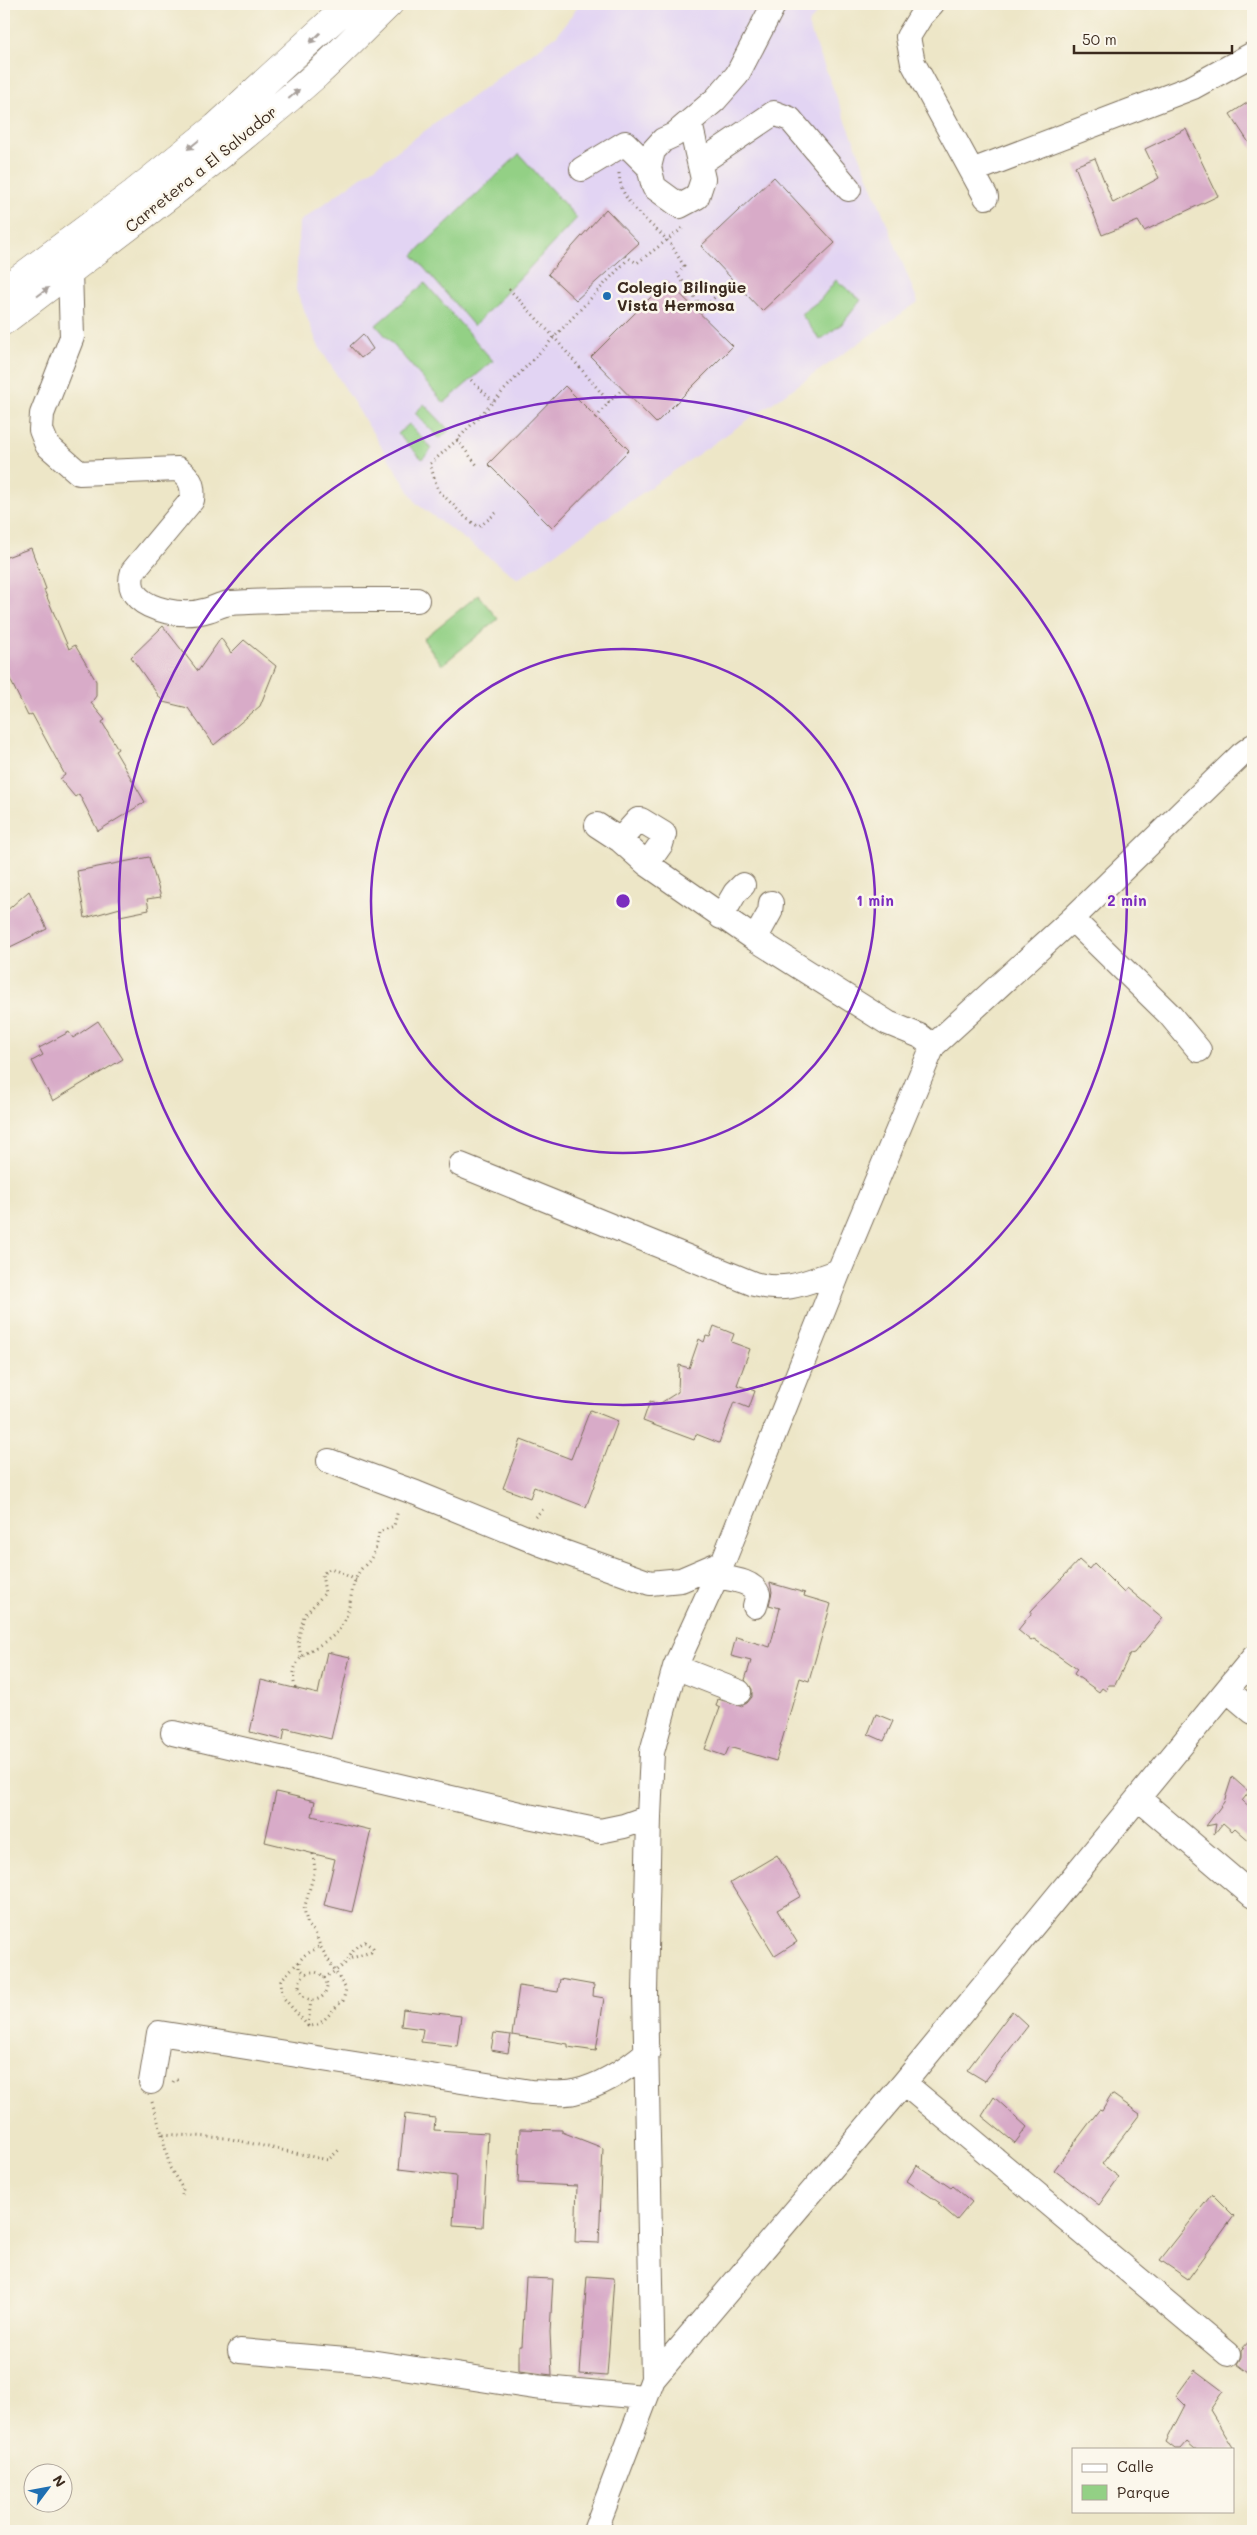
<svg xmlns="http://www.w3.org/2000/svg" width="1257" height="2535" viewBox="0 0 1257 2535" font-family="Mali,sans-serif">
	<rect width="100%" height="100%" fill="#fbf7ec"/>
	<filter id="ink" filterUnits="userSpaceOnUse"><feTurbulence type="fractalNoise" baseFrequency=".02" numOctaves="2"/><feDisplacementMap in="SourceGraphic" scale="10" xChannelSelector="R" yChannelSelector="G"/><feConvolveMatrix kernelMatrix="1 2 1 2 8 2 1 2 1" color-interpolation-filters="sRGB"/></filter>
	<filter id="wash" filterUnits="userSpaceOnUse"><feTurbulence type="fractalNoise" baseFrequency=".0096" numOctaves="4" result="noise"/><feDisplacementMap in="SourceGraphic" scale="20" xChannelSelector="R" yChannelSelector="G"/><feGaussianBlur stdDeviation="1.12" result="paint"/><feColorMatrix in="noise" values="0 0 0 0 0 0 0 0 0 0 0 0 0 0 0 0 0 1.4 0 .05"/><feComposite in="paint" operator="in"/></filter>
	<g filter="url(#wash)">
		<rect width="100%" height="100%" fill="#ede6c7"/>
		<!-- built -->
		<path fill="#e2d4f3" d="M580,4h243l-15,21 110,277 -400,277 -101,-75 -99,-159 -22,-55 3,-68 258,-187z"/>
		<!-- green -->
		<path fill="#93d085" stroke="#677d52" d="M519,154l58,64 -103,108 -61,-71z
			M836,280l25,20 -18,23 -23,17 -19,-26 19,-14z
			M425,283l68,78 -49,42 -68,-78z
			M424,404l25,26 -9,9 -25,-26z
			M409,424l23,25 -10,10 -24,-25z
			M478,595l20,24 -56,46 -19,-26z"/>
		<g id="blocks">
			<!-- building -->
			<path fill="#d8abc8" d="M1253,99v50l-23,-35z
				M1186,129l32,67 -74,35 -6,-10 -36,14 -27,-69 20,-8 18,45 46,-25 -14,-29z
				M774,177l61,66 -73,68 -61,-65z
				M606,209l33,34 -63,57 -28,-26z
				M667,281l66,65 -77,77 -65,-66z
				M363,334l10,15 -12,9 -11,-12z
				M565,386l64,64 -77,78 -64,-64z
				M31,548l15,41 -2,1 25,59 6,-4 21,36v15l-5,7 14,17 -3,2 16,27 -3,2 30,51 -47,29 -19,-37 -4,3 -15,-18 5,-4 -33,-61 -4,2 -23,-47 -1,-111z
				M163,626l35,45 23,-33 10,15 13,-13 32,26 -16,40 -46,39 -26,-37 -25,-6 -32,-45z
				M149,857l12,40 -14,2 2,11 -29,6v-8l-35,10 -8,-47z
				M29,891l18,38 -43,21v-37z
				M98,1021l25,38 -70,42 -21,-40 11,-6 -4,-7 30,-16 4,6z
				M714,1326l20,8 -3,8 19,7 -13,36 18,6 -6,17 -15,-6 -15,41 -23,-9 -2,6 -51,-19 7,-20 9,3 19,-12 1,-27 10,3 10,-29 5,3 2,-6 4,1z
				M590,1410l28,11 -32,86 -52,-20 -4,11 -27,-10 18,-48 50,19z
				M1079,1560l10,9 5,-6 30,30 3,-5 36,30 -29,35 -4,1 -15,31h-7l-2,6 -4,-3 -3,4 -25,-18 3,-5 -43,-30 -3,2 -13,-11 13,-16v-3z
				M770,1583l35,10 -1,3 27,8 -22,77 -9,-3 -24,83 -47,-14 -4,9 -20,-7 15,-41 -4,-2 2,-7 23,7 6,-3 5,-6v-8l-7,-9 6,-19 -20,-5 5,-19 34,10 10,-39 -11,-3 3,-13z
				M327,1652l23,5 -19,82 -46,-11 -2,12 -33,-8 11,-52 57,14z
				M876,1714l17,7 -9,20 -16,-7z
				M1232,1777l17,15 -7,9 11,10v33l-18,-16 -3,3 -9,-8 -9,11 2,-10 -10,2 18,-24z
				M276,1792l39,9 -3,15 59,14 -19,82 -28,-7 11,-46 -70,-17z
				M777,1855l24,41 -24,14 20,32 -22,14 -45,-73z
				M560,1979l34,6 -1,11 11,2 -8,53 -28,-4v-3l-56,-9 7,-49 39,6z
				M403,2009l58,7 -4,30 -36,-4 2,-13 -22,-3z
				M1012,2011l16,15 -43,55 -18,-11z
				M494,2033l17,2 -3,18 -17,-3z
				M1112,2094l28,20 -38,50 17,13 -20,28 -45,-35 45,-60 3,1z
				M994,2097l33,30 -12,16 -33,-27z
				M405,2114l30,4 -1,12 54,3 -5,94 -30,-2 3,-49 -57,-7z
				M520,2129l42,1v2l41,16 -4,95 -24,-1 2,-56 -59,-3z
				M917,2165l34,23 2,-2 19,16 -15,18 -19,-16 2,-1 -33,-22z
				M1212,2194l22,22 -46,63 -28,-19z
				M587,2276l27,2 -7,98 -27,-2z
				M526,2278l27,1 -3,53 2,43 -33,-4v-25h3z
				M1253,2337v39l-16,-12 4,-7v-7z
				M1195,2370l28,21 -13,19 24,39h-39l-8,-7 -6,7h-6l-9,-7 19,-37 -9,-9z"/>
		</g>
	</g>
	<g filter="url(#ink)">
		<use href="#blocks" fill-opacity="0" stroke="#796c59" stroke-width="1"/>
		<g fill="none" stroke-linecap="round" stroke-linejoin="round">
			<defs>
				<path id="minor" d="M932,4l-11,12 -13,21 5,26 73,134
					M690,123l13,56 -6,18 -17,9 -26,-19 -5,-20 4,-16 10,-11 11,-5 41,-35 22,-25 37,-71
					M700,163l74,-50 16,6 59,70
					M582,169l43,-26 24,24
					M972,171l221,-84 60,-33
					M70,271l2,66 -30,77 -1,16 6,15 32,28 99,-4c12,8 16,16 14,31l-59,71c-8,24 12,35 33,40 13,3 29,3 42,-1 7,-2 14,-6 22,-7 62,-4 125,-3 187,-3
					M597,825l23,15 27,24 108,75 133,84 32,13 13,10
					M620,840l18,-20h3l23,14 -3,10 -14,20
					M721,917l14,-24 8,-8
					M1072,919l98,96 29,35
					M755,939l15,-27 1,-9
					M461,1165l293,119c34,9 52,-2 85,-13
					M329,1461l87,32 125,51 109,39 31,-3 42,-18
					M715,1576c14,3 37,4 43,18l-3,12
					M675,1667l64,25
					M1227,1690l26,22
					M173,1733l355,83 72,15 24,-5 25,-9
					M1138,1798l115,98
					M151,2082l8,-49 372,59c13,0 30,3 43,0 27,-6 53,-23 74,-41
					M904,2083l324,271
					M240,2351l130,11 164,25 110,10
					M653,2379l-8,-387 4,-175 3,-65 23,-85 48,-105 116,-291 94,-225 139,-127 169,-164 12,-9
					M595,2531l58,-152 251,-296 349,-425"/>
				<path id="highway" d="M4,290l130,-97 82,-66 134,-123
					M4,321c105,-80 213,-158 312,-246 25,-23 49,-48 73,-71"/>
			</defs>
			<!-- minor casing -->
			<use href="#minor" stroke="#796c59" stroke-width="26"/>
			<!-- highway casing -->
			<use href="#highway" stroke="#796c59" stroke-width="29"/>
			<!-- path -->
			<path stroke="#796c59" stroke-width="3" stroke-dasharray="1 4" stroke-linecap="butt" d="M619,173c2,32 27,45 47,66 7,7 12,18 18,27l-7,8 26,34
				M625,256l12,7 46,-35
				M509,289l44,47 56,66 13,-13
				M699,312l34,-32
				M471,380l22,21
				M596,418l13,-16
				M457,440l20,25
				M496,513l-17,14 -13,-9 -28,-28 -8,-26 27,-24 171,-181
				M535,1517l10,-10
				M301,1657l-3,-17 6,-24 21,-23 -3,-19 9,-6 25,12
				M295,1688c-9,-40 29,-36 46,-61 11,-16 8,-38 18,-55 2,-4 7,-7 10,-11 6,-8 9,-19 10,-29l15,-6 4,-16
				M313,1854l2,16 -11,39 4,17 7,6 5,14 26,43 -3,12c-12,8 -19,26 -35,25l-26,-30 -1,-16 24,-25 15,-9
				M299,1962v6l7,6
				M299 1986a14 14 0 1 1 28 0a14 14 0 1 1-28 0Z
				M324,1978c6,-4 12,-7 17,-11 11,-8 10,-21 24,-25l8,6 -2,4 -22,7
				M308,2026l3,-26
				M173,2082l1,-2h7
				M152,2102l10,32 64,4 102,22 11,-10
				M162,2134l8,34 13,21 -1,6"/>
			<!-- minor -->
			<use href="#minor" stroke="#fff" stroke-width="24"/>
			<!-- highway -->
			<use href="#highway" stroke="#fff" stroke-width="28"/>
		</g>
		<!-- one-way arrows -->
		<defs><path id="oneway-solid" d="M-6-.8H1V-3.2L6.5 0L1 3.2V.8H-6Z" transform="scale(1.25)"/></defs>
		<g fill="#a79f9a">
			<use href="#oneway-solid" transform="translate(315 38) rotate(136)"/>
			<use href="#oneway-solid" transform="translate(294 94) rotate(-41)"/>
			<use href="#oneway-solid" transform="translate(193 145) rotate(141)"/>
			<use href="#oneway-solid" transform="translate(43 292) rotate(-37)"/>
		</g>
	</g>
	<!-- distance rings -->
	<g fill="none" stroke="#7b2cbf" stroke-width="2.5">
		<circle cx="623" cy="901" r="252"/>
		<circle cx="623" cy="901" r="504"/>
	</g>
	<!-- markers -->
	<circle fill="#1f6fb2" stroke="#fbf7ec" stroke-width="2" cx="607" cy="296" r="5"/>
	<g text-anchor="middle" stroke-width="5" stroke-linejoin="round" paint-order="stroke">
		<!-- street labels -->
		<g font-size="16" fill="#3b2a1e" stroke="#fbf7ec">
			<text transform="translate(201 169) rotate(-39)" y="6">Carretera a El Salvador</text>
		</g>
		<!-- poi labels -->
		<g font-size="16" font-weight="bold" fill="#3b2a1e" stroke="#fbf7ec" text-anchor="start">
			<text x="617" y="293">Colegio Bilingüe<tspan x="617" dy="18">Vista Hermosa</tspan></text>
		</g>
	</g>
	<circle cx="623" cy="901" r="8" fill="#7b2cbf" stroke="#fbf7ec" stroke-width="2.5"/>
	<g font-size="15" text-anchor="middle" font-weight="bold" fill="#7b2cbf" stroke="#fbf7ec" stroke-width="5" stroke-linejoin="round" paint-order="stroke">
		<text x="875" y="906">1 min</text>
		<text x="1127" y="906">2 min</text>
	</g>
	<!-- margin -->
	<rect width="1257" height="2535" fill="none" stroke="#fbf7ec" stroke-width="20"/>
	<!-- legend -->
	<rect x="1072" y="2448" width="162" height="65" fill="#fbf7ec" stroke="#aea59a"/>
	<rect x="1082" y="2464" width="25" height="8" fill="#ffffff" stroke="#aea59a"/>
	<text x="1117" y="2472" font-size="15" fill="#3b2a1e">Calle</text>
	<rect x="1082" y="2485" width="25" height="15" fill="#93d085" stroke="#aea59a"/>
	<text x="1117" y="2498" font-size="15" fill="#3b2a1e">Parque</text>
	<!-- north arrow -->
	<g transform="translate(48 2488) rotate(58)"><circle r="24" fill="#fbf7ec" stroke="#aea59a"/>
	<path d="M0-4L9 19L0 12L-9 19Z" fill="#1f6fb2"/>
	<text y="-8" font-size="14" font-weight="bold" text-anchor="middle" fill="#3b2a1e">N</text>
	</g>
	<!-- scale -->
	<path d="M1074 45v8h158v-8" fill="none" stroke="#3b2a1e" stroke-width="2.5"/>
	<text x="1082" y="45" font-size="15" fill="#3b2a1e" stroke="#fbf7ec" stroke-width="4" paint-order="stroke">50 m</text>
</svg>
